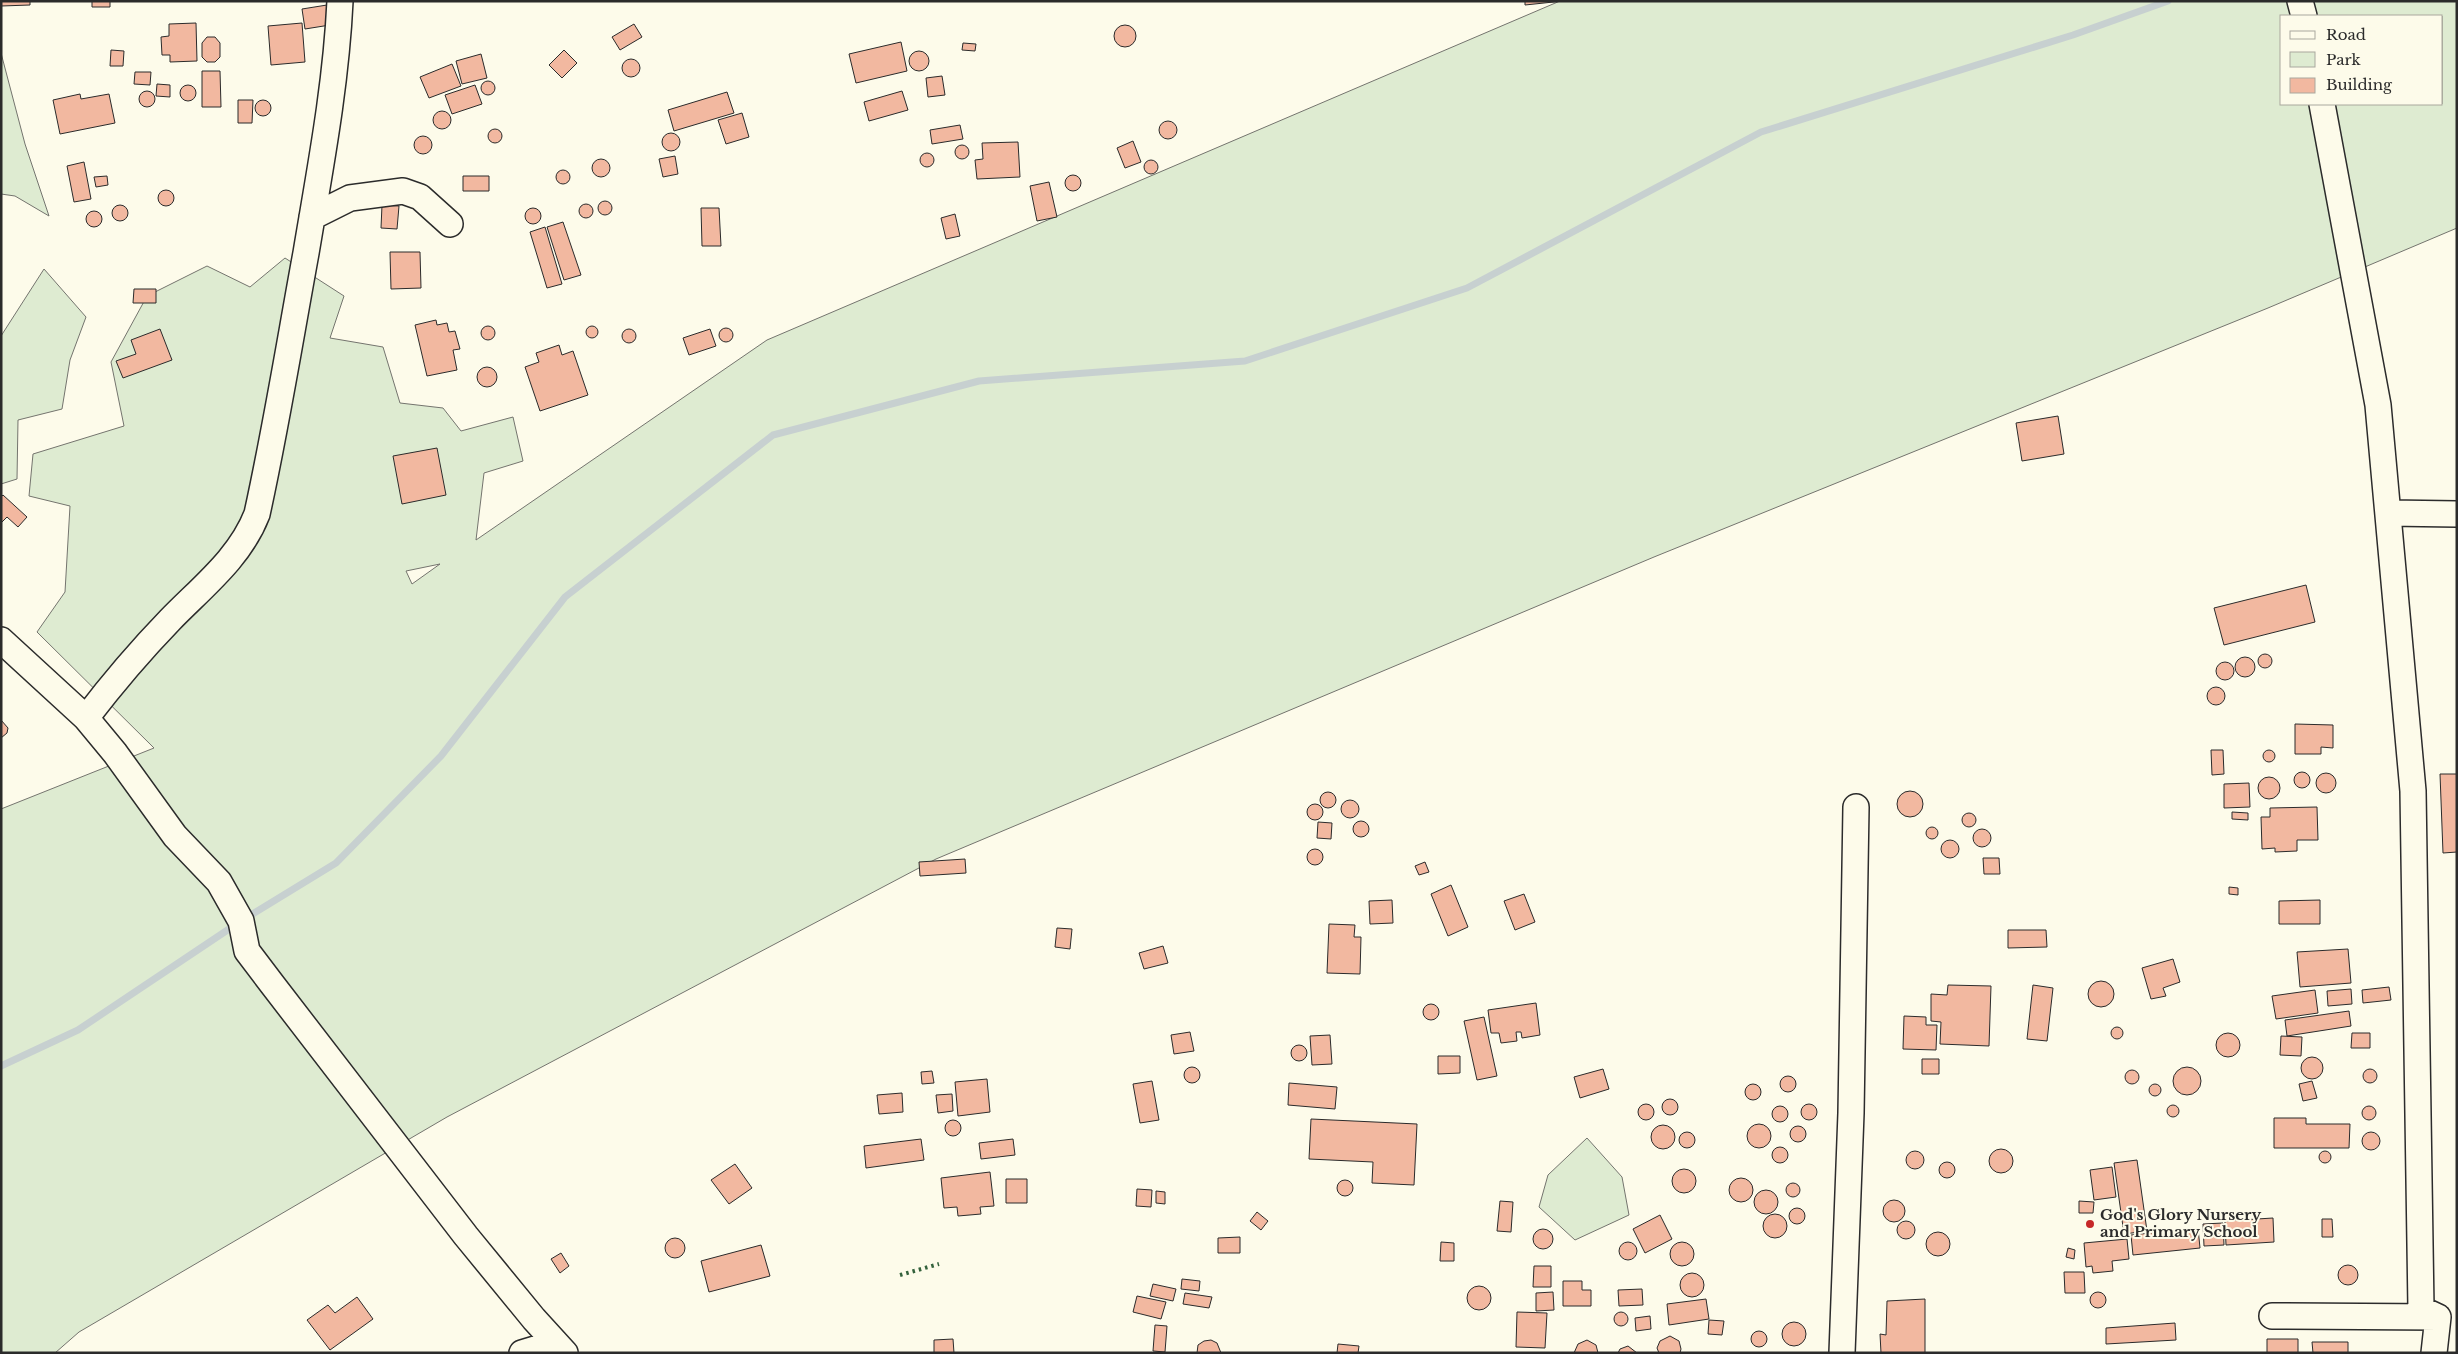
<svg xmlns="http://www.w3.org/2000/svg" width="2458" height="1354" viewBox="0 0 2458 1354" font-family="'Libre Baskerville',serif">
	<rect width="100%" height="100%" fill="#fdfbea"/>
	<!-- green -->
	<path fill="#deebd1" stroke="#74746e" fill-rule="evenodd" d="M1560,1h897v227l-189,80 -614,249 -718,302 -489,258 -368,215 -24,21h-54v-544l153,-61 -117,-116 28,-40 5,-86 -41,-10 4,-42 91,-28 -13,-64 36,-66 60,-30 43,21 35,-29 59,38 -14,42 53,9 17,56 43,5 18,23 52,-14 10,44 -39,12 -8,67 291,-200zM2282,16h160v88h-160zM440,564l-28,20 -6,-13z
		M1,53l24,91 24,72 -34,-20 -14,-2z
		M44,269l42,48 -16,43 -8,49 -44,11 -1,59 -16,5v-148z
		M1587,1138l35,39 7,38 -54,25 -36,-33 9,-32z"/>
	<g fill="none" stroke-linecap="round" stroke-linejoin="round">
		<!-- stream -->
		<path stroke="#c7d0d0" stroke-width="7" d="M1,1066l77,-36 163,-109 95,-58 105,-107 124,-159 208,-162 206,-54 266,-20 222,-73 294,-156 312,-97 95,-34"/>
	</g>
	<!-- building -->
	<path fill="#f2b8a0" stroke="#2b2b2b" d="M1,1h29v4l-29,1z
		M92,1h18v6h-18z
		M1525,1h38l-38,4z
		M327,5l3,20 -25,4 -3,-20z
		M196,23l1,38 -27,1v-7h-8l-1,-18 8,-1v-12z
		M302,23l3,39 -34,3 -3,-39z
		M634,24l8,13 -22,13 -8,-13z
		M1114 36a11 11 0 1 1 22 0a11 11 0 1 1-22 0Z
		M207,37h8l5,6v14l-5,5h-8l-5,-5v-14z
		M901,42l6,29 -51,12 -7,-29z
		M963,43l13,1 -1,7 -13,-1z
		M111,50l13,1 -1,15h-13z
		M564,50l13,13 -15,15 -13,-13z
		M909 61a10 10 0 1 1 20 0a10 10 0 1 1-20 0Z
		M481,54l6,24 -25,6 -6,-23z
		M622 68a9 9 0 1 1 18 0a9 9 0 1 1-18 0Z
		M452,64l9,22 -32,12 -9,-21z
		M202,71h18l1,36h-19z
		M135,72h16l-1,13 -16,-1z
		M942,76l3,19 -17,2 -2,-19z
		M481 88a7 7 0 1 1 14 0a7 7 0 1 1-14 0Z
		M157,84l13,1v12l-14,-1z
		M475,85l7,19 -30,10 -7,-19z
		M180 93a8 8 0 1 1 16 0a8 8 0 1 1-16 0Z
		M902,91l6,19 -39,11 -5,-19z
		M139 99a8 8 0 1 1 16 0a8 8 0 1 1-16 0Z
		M727,92l7,21 -60,18 -6,-21z
		M80,94l1,5 28,-5 6,29 -55,11 -7,-34z
		M255 108a8 8 0 1 1 16 0a8 8 0 1 1-16 0Z
		M238,100h15l-1,23h-14z
		M433 120a9 9 0 1 1 18 0a9 9 0 1 1-18 0Z
		M742,113l7,24 -23,7 -8,-24z
		M1159 130a9 9 0 1 1 18 0a9 9 0 1 1-18 0Z
		M960,125l3,14 -31,5 -2,-14z
		M488 136a7 7 0 1 1 14 0a7 7 0 1 1-14 0Z
		M662 142a9 9 0 1 1 18 0a9 9 0 1 1-18 0Z
		M414 145a9 9 0 1 1 18 0a9 9 0 1 1-18 0Z
		M1133,141l8,21 -16,6 -8,-20z
		M1018,142l2,35 -43,2 -2,-19 8,-1 -1,-16z
		M955 152a7 7 0 1 1 14 0a7 7 0 1 1-14 0Z
		M920 160a7 7 0 1 1 14 0a7 7 0 1 1-14 0Z
		M675,156l3,18 -15,3 -4,-18z
		M592 168a9 9 0 1 1 18 0a9 9 0 1 1-18 0Z
		M1144 167a7 7 0 1 1 14 0a7 7 0 1 1-14 0Z
		M84,162l7,37 -17,3 -7,-36z
		M556 177a7 7 0 1 1 14 0a7 7 0 1 1-14 0Z
		M1065 183a8 8 0 1 1 16 0a8 8 0 1 1-16 0Z
		M107,176l1,9 -12,2 -2,-10z
		M463,176h26v15h-26z
		M1049,182l8,35 -20,4 -7,-35z
		M158 198a8 8 0 1 1 16 0a8 8 0 1 1-16 0Z
		M598 208a7 7 0 1 1 14 0a7 7 0 1 1-14 0Z
		M579 211a7 7 0 1 1 14 0a7 7 0 1 1-14 0Z
		M382,205l17,1 -2,23 -16,-1z
		M112 213a8 8 0 1 1 16 0a8 8 0 1 1-16 0Z
		M701,208h18l2,38h-19z
		M525 216a8 8 0 1 1 16 0a8 8 0 1 1-16 0Z
		M86 219a8 8 0 1 1 16 0a8 8 0 1 1-16 0Z
		M955,214l5,22 -14,3 -5,-21z
		M563,222l18,53 -17,5 -17,-53z
		M545,227l17,57 -15,4 -17,-56z
		M390,252h30l1,36 -30,1z
		M134,289h22v14h-23z
		M436,320l1,5 10,-2 2,9 6,-1 5,18 -7,1 4,20 -30,6 -12,-51z
		M481 333a7 7 0 1 1 14 0a7 7 0 1 1-14 0Z
		M586 332a6 6 0 1 1 12 0a6 6 0 1 1-12 0Z
		M719 335a7 7 0 1 1 14 0a7 7 0 1 1-14 0Z
		M622 336a7 7 0 1 1 14 0a7 7 0 1 1-14 0Z
		M160,329l12,31 -49,18 -7,-17 20,-7 -5,-14z
		M710,329l6,17 -27,9 -6,-17z
		M559,345l3,10 11,-4 15,44 -48,16 -15,-44 14,-5 -3,-9z
		M477 377a10 10 0 1 1 20 0a10 10 0 1 1-20 0Z
		M2058,416l6,38 -42,7 -6,-38z
		M437,448l9,47 -44,9 -9,-48z
		M3,495l24,22 -9,10 -11,-10 -6,6v-26z
		M2306,585l9,37 -91,23 -10,-37z
		M2258 661a7 7 0 1 1 14 0a7 7 0 1 1-14 0Z
		M2235 667a10 10 0 1 1 20 0a10 10 0 1 1-20 0Z
		M2216 671a9 9 0 1 1 18 0a9 9 0 1 1-18 0Z
		M2207 696a9 9 0 1 1 18 0a9 9 0 1 1-18 0Z
		M1,720l7,8 -1,5 -6,5z
		M2295,724l38,1v23l-12,-1v7h-26z
		M2263 756a6 6 0 1 1 12 0a6 6 0 1 1-12 0Z
		M2211,750h12l1,24 -12,1z
		M2294 780a8 8 0 1 1 16 0a8 8 0 1 1-16 0Z
		M2316 783a10 10 0 1 1 20 0a10 10 0 1 1-20 0Z
		M2440,774h17v78l-14,1z
		M2258 788a11 11 0 1 1 22 0a11 11 0 1 1-22 0Z
		M2249,783l1,24 -26,1v-24z
		M1897 804a13 13 0 1 1 26 0a13 13 0 1 1-26 0Z
		M1320 800a8 8 0 1 1 16 0a8 8 0 1 1-16 0Z
		M1341 809a9 9 0 1 1 18 0a9 9 0 1 1-18 0Z
		M1307 812a8 8 0 1 1 16 0a8 8 0 1 1-16 0Z
		M2317,807l1,33h-21v11l-22,1v-4l-13,1 -1,-32h9v-9z
		M2232,812l16,1v7l-16,-1z
		M1962 820a7 7 0 1 1 14 0a7 7 0 1 1-14 0Z
		M1353 829a8 8 0 1 1 16 0a8 8 0 1 1-16 0Z
		M1318,822l14,1 -1,16 -14,-1z
		M1926 833a6 6 0 1 1 12 0a6 6 0 1 1-12 0Z
		M1973 838a9 9 0 1 1 18 0a9 9 0 1 1-18 0Z
		M1941 849a9 9 0 1 1 18 0a9 9 0 1 1-18 0Z
		M1307 857a8 8 0 1 1 16 0a8 8 0 1 1-16 0Z
		M1983,858h16l1,16h-16z
		M965,859l1,14 -46,3 -1,-14z
		M1425,862l4,10 -10,3 -4,-9z
		M1451,885l17,42 -20,9 -17,-42z
		M2229,887l9,1v7l-9,-1z
		M1524,894l11,28 -20,8 -11,-29z
		M1392,900l1,23 -23,1 -1,-23z
		M2320,900v24h-41v-23z
		M1329,924l26,1 -1,12h7l-1,37 -33,-1z
		M1057,928l15,1 -2,20 -15,-2z
		M2008,930h38l1,17 -39,1z
		M1163,946l5,17 -24,6 -5,-16z
		M2348,949l3,34 -51,4 -3,-35z
		M2173,959l7,23 -17,6 3,8 -15,3 -9,-31z
		M2088 994a13 13 0 1 1 26 0a13 13 0 1 1-26 0Z
		M1948,985l43,1 -2,60 -49,-2 1,-22 -10,-1v-27l16,1z
		M2033,985l20,3 -6,53 -20,-2z
		M2389,987l2,13 -28,3 -1,-13z
		M2351,989l1,15 -24,2 -1,-15z
		M2315,990l3,23 -42,6 -4,-23z
		M1536,1003l4,32 -18,3 -1,-6h-5l1,9 -16,2 -2,-10h-8l-3,-23z
		M1423 1012a8 8 0 1 1 16 0a8 8 0 1 1-16 0Z
		M2349,1011l2,15 -64,10 -2,-16z
		M1904,1016l22,1v8h11l-1,25 -33,-1z
		M1484,1017l13,59 -20,4 -13,-59z
		M2111 1033a6 6 0 1 1 12 0a6 6 0 1 1-12 0Z
		M1190,1032l4,19 -20,3 -3,-19z
		M2216 1045a12 12 0 1 1 24 0a12 12 0 1 1-24 0Z
		M2352,1033h18v15h-19z
		M1330,1035l2,29 -20,1 -2,-29z
		M2281,1036l21,1 -1,19 -21,-1z
		M1291 1053a8 8 0 1 1 16 0a8 8 0 1 1-16 0Z
		M1438,1056h22v17l-22,1z
		M2301 1068a11 11 0 1 1 22 0a11 11 0 1 1-22 0Z
		M1922,1059h17v15h-17z
		M1184 1075a8 8 0 1 1 16 0a8 8 0 1 1-16 0Z
		M2173 1081a14 14 0 1 1 28 0a14 14 0 1 1-28 0Z
		M1603,1069l6,20 -29,9 -6,-21z
		M2363 1076a7 7 0 1 1 14 0a7 7 0 1 1-14 0Z
		M2125 1077a7 7 0 1 1 14 0a7 7 0 1 1-14 0Z
		M932,1071l2,12 -12,1 -1,-12z
		M1780 1084a8 8 0 1 1 16 0a8 8 0 1 1-16 0Z
		M987,1079l3,33 -32,4 -3,-34z
		M1152,1081l7,39 -19,3 -7,-39z
		M2312,1081l5,17 -14,3 -4,-17z
		M1289,1083l48,4 -2,22 -47,-4z
		M2149 1090a6 6 0 1 1 12 0a6 6 0 1 1-12 0Z
		M1745 1092a8 8 0 1 1 16 0a8 8 0 1 1-16 0Z
		M902,1093l1,19 -24,2 -2,-19z
		M952,1094l1,17 -15,2 -2,-18z
		M1662 1107a8 8 0 1 1 16 0a8 8 0 1 1-16 0Z
		M1801 1112a8 8 0 1 1 16 0a8 8 0 1 1-16 0Z
		M1638 1112a8 8 0 1 1 16 0a8 8 0 1 1-16 0Z
		M2167 1111a6 6 0 1 1 12 0a6 6 0 1 1-12 0Z
		M1772 1114a8 8 0 1 1 16 0a8 8 0 1 1-16 0Z
		M2362 1113a7 7 0 1 1 14 0a7 7 0 1 1-14 0Z
		M2274,1118h32v6h44l-1,24h-75z
		M1311,1119l106,5 -3,61 -42,-2 1,-21 -64,-3z
		M945 1128a8 8 0 1 1 16 0a8 8 0 1 1-16 0Z
		M1747 1136a12 12 0 1 1 24 0a12 12 0 1 1-24 0Z
		M1651 1137a12 12 0 1 1 24 0a12 12 0 1 1-24 0Z
		M1790 1134a8 8 0 1 1 16 0a8 8 0 1 1-16 0Z
		M2362 1141a9 9 0 1 1 18 0a9 9 0 1 1-18 0Z
		M1679 1140a8 8 0 1 1 16 0a8 8 0 1 1-16 0Z
		M921,1139l3,21 -58,8 -2,-22z
		M1013,1139l2,16 -34,4 -2,-16z
		M1772 1155a8 8 0 1 1 16 0a8 8 0 1 1-16 0Z
		M1989 1161a12 12 0 1 1 24 0a12 12 0 1 1-24 0Z
		M2319 1157a6 6 0 1 1 12 0a6 6 0 1 1-12 0Z
		M1906 1160a9 9 0 1 1 18 0a9 9 0 1 1-18 0Z
		M2137,1160l10,71 -23,3 -10,-71z
		M1939 1170a8 8 0 1 1 16 0a8 8 0 1 1-16 0Z
		M735,1164l17,24 -23,16 -18,-24z
		M2112,1167l4,30 -22,3 -4,-30z
		M1672 1181a12 12 0 1 1 24 0a12 12 0 1 1-24 0Z
		M990,1172l4,34 -14,1 1,7 -23,2 -1,-9 -13,1 -3,-30z
		M1729 1190a12 12 0 1 1 24 0a12 12 0 1 1-24 0Z
		M1006,1179h21v24h-21z
		M1337 1188a8 8 0 1 1 16 0a8 8 0 1 1-16 0Z
		M1786 1190a7 7 0 1 1 14 0a7 7 0 1 1-14 0Z
		M1137,1189l15,1 -1,17 -15,-1z
		M1754 1202a12 12 0 1 1 24 0a12 12 0 1 1-24 0Z
		M1156,1191l9,1v12l-9,-1z
		M1883 1211a11 11 0 1 1 22 0a11 11 0 1 1-22 0Z
		M1500,1201l13,1 -2,30 -14,-1z
		M2079,1201l15,1 -1,11h-14z
		M1789 1216a8 8 0 1 1 16 0a8 8 0 1 1-16 0Z
		M1257,1212l11,9 -7,9 -11,-9z
		M1763 1226a12 12 0 1 1 24 0a12 12 0 1 1-24 0Z
		M1660,1215l12,24 -27,14 -12,-24z
		M2273,1218l1,24 -48,3 -1,-24z
		M2322,1219h10l1,18h-11z
		M1897 1230a9 9 0 1 1 18 0a9 9 0 1 1-18 0Z
		M2223,1223l1,22 -20,1 -1,-22z
		M2198,1228l2,20 -67,7 -2,-20z
		M1533 1239a10 10 0 1 1 20 0a10 10 0 1 1-20 0Z
		M1926 1244a12 12 0 1 1 24 0a12 12 0 1 1-24 0Z
		M1240,1237v16h-22v-15z
		M665 1248a10 10 0 1 1 20 0a10 10 0 1 1-20 0Z
		M2127,1239l2,20 -17,2 1,10 -20,2 -1,-7 -6,1 -2,-24z
		M1441,1242l13,1v18h-14z
		M1619 1251a9 9 0 1 1 18 0a9 9 0 1 1-18 0Z
		M1670 1254a12 12 0 1 1 24 0a12 12 0 1 1-24 0Z
		M761,1245l9,31 -61,16 -8,-31z
		M2068,1248l7,2 -1,9 -8,-2z
		M561,1253l8,13 -9,7 -9,-14z
		M2338 1275a10 10 0 1 1 20 0a10 10 0 1 1-20 0Z
		M1534,1266h17v21h-18z
		M2064,1272h20l1,21h-20z
		M1680 1285a12 12 0 1 1 24 0a12 12 0 1 1-24 0Z
		M1182,1279l18,2 -1,10 -18,-2z
		M1563,1281h19v9h9v16h-28z
		M1153,1284l23,5 -3,12 -23,-5z
		M1467 1298a12 12 0 1 1 24 0a12 12 0 1 1-24 0Z
		M1642,1289l1,16 -24,1 -1,-16z
		M2090 1300a8 8 0 1 1 16 0a8 8 0 1 1-16 0Z
		M1553,1292l1,18 -18,1v-18z
		M1185,1293l27,4 -3,11 -26,-4z
		M1137,1296l29,6 -5,17 -28,-7z
		M357,1297l16,22 -43,31 -23,-30 21,-15 7,8z
		M1706,1299l3,20 -40,6 -2,-21z
		M1925,1299v54h-44l-1,-19 6,1 1,-34z
		M1614 1319a7 7 0 1 1 14 0a7 7 0 1 1-14 0Z
		M1517,1312l30,1 -2,35 -29,-1z
		M1650,1316l1,13 -15,2 -1,-13z
		M1709,1320l15,1 -2,14 -14,-1z
		M1782 1334a12 12 0 1 1 24 0a12 12 0 1 1-24 0Z
		M2175,1323l1,17 -70,4v-16z
		M1155,1325l12,1 -2,26 -12,-1z
		M1751 1339a8 8 0 1 1 16 0a8 8 0 1 1-16 0Z
		M1670,1336l9,5 2,8 -1,4h-21l-2,-5 3,-7z
		M953,1339l1,14h-20v-13z
		M2267,1339h31v14h-31z
		M1211,1340l6,3 4,10h-24l1,-8 6,-4z
		M1587,1340l9,5 2,8h-24l4,-9z
		M2312,1342h36v11h-35z
		M1338,1344l21,2 -1,7h-21z
		M1628,1346l9,7h-19l2,-4z"/>
	<g fill="none" stroke-linecap="round" stroke-linejoin="round">
		<defs>
			<path id="minor" d="M2300,1l4,15
				M2322,104l56,301 35,386 8,518 17,8 -4,36
				M312,217l38,-19 53,-7 17,6 30,27
				M2389,513l68,1
				M1,640l85,78 29,35 60,83 44,46 22,39 6,30 25,33 194,252 68,83 31,34
				M86,718c26,-34 54,-67 84,-98 32,-33 70,-62 87,-106 19,-86 33,-174 49,-261 14,-84 30,-167 34,-252
				M2272,1316l166,1
				M522,1353l33,-10
				M1842,1353l9,-240 5,-306"/>
		</defs>
		<!-- minor casing -->
		<use href="#minor" stroke="#2b2b2b" stroke-width="28"/>
		<!-- minor -->
		<use href="#minor" stroke="#fdfbea" stroke-width="25"/>
		<!-- hedge -->
		<path stroke="#34623c" stroke-width="4" stroke-dasharray="2.5 4" stroke-linecap="butt" d="M900,1275l39,-11"/>
	</g>
	<!-- markers -->
	<circle fill="#c62828" stroke="#fdfbea" stroke-width="2" cx="2090" cy="1224" r="5"/>
	<g text-anchor="middle" stroke-width="4" stroke-linejoin="round" paint-order="stroke">
		<!-- poi labels -->
		<g font-size="15" font-weight="bold" fill="#2b2b2b" stroke="#fdfbea" text-anchor="start">
			<text x="2100" y="1220">God's Glory Nursery<tspan x="2100" dy="17">and Primary School</tspan></text>
		</g>
	</g>
	<!-- border -->
	<rect width="2458" height="1354" fill="none" stroke="#2b2b2b" stroke-width="5"/>
	<!-- legend -->
	<rect x="2280" y="15" width="162" height="90" fill="#fdfbea" stroke="#a9a89e"/>
	<rect x="2290" y="31" width="25" height="8" fill="#fdfbea" stroke="#a9a89e"/>
	<text x="2326" y="40" font-size="15" fill="#2b2b2b">Road</text>
	<rect x="2290" y="52" width="25" height="15" fill="#deebd1" stroke="#a9a89e"/>
	<text x="2326" y="65" font-size="15" fill="#2b2b2b">Park</text>
	<rect x="2290" y="78" width="25" height="15" fill="#f2b8a0" stroke="#a9a89e"/>
	<text x="2326" y="90" font-size="15" fill="#2b2b2b">Building</text>
</svg>
